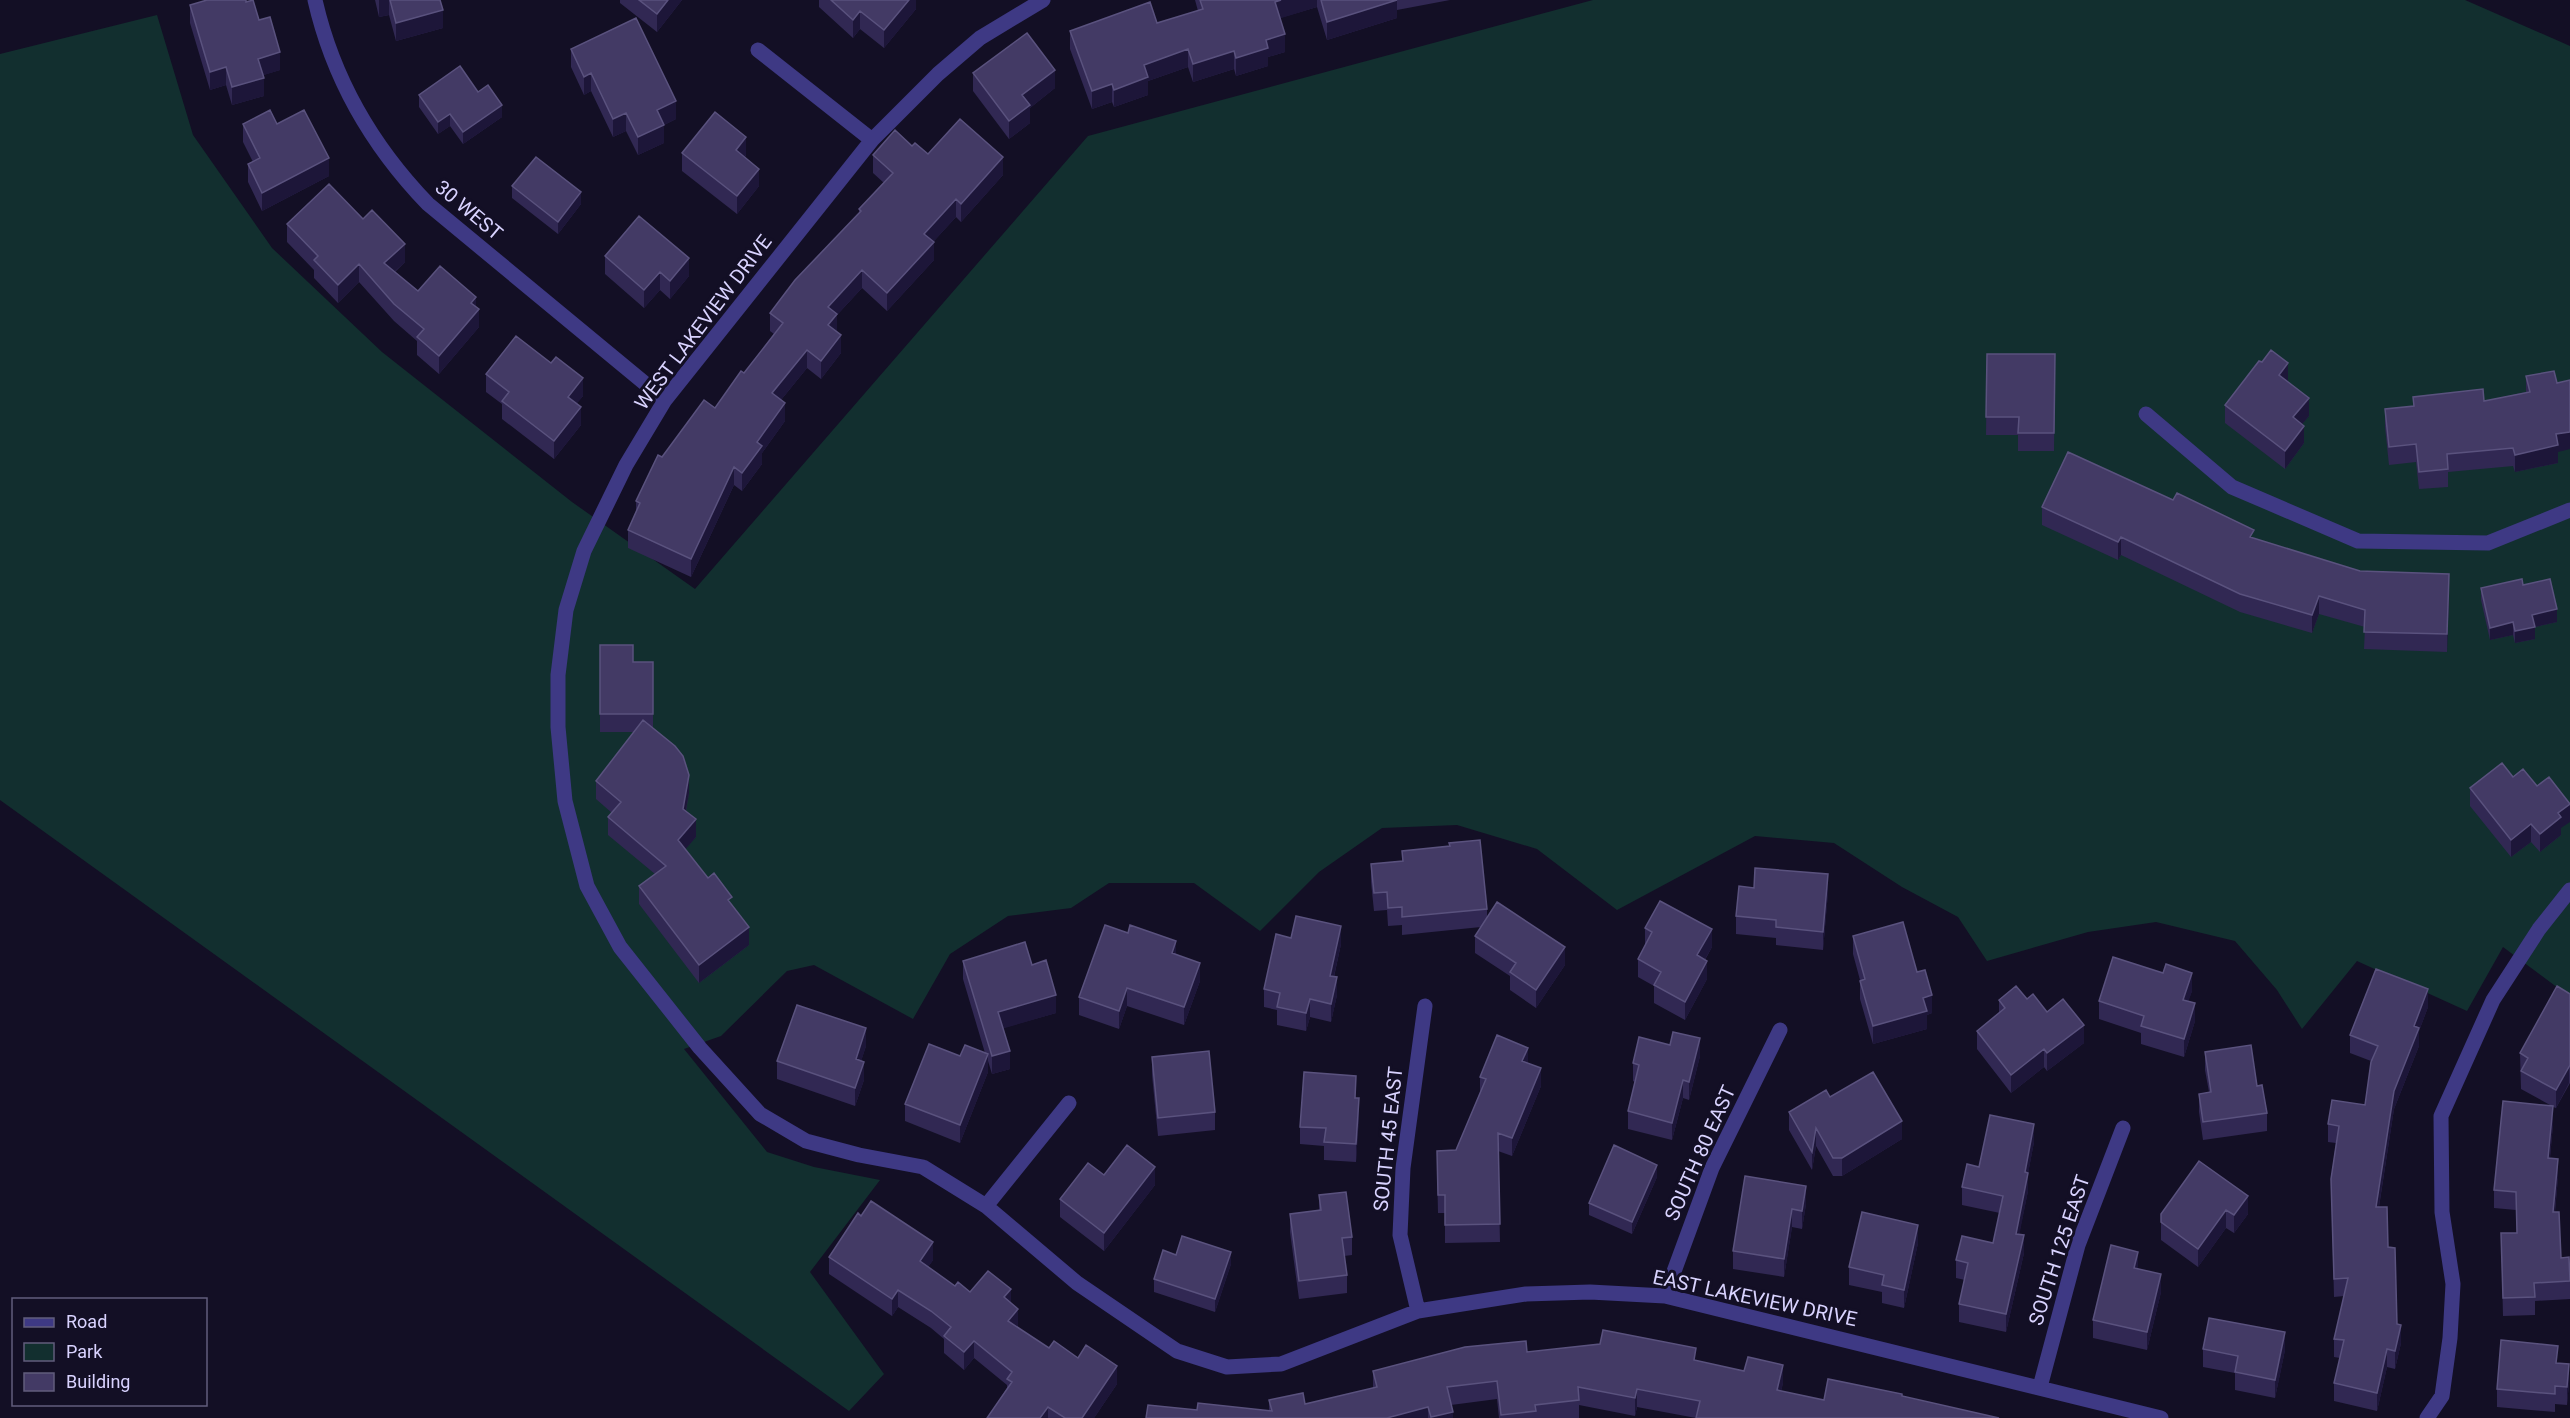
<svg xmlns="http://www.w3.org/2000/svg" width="2570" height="1418" viewBox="0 0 2570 1418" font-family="Roboto,sans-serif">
	<rect width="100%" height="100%" fill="#130f25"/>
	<!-- green -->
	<path fill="#122f2f" d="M1593,0h872l105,46v951l-67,-50 -36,64 -110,-50 -55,68 -25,-39 -42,-49 -79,-19 -68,10 -101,29 -29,-44 -56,-30 -68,-44 -79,-7 -138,74 -80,-61 -80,-24 -75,3 -63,44 -59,59 -66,-48h-85l-38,25 -63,8 -58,38 -37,65 -99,-54 -27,6 -66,65 -37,13 83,103 47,15 66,13 -70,92 74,102 -35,37 -849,-611v-746l157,-39 36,120 79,113 110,104 190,150 123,87 393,-453z"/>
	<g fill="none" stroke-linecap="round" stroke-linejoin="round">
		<!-- minor -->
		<path stroke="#3e3984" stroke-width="15" d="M315,0c18,79 57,146 113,204l237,196
			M1043,0l-63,38 -42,36 -66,66 -207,260 -39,65 -42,86 -18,59 -8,65v52l7,74 22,85 33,61 80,101 60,66 46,27 53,14 64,12 63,39 91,77 100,68 50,16 54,-3 137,-53 108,-17 64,-2 75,4 496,122
			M758,50l114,90
			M2146,414l86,73 126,54 130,2 82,-33
			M986,1206l83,-103
			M1665,1296l47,-128 68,-138
			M1418,1311l-18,-76 3,-67 22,-162
			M2040,1387l38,-142 45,-117
			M2427,1418l15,-22 8,-58 3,-54 -11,-72 -1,-96 52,-116 46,-71 31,-39"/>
	</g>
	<!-- wall -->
	<path fill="#312853" d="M375,0h65l3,28 -47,13 -7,-26 -10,2z
		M620,0h62l-25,32 -37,-29z
		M819,0h97v9l-32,39 -24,-19 -7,9 -34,-31z
		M1195,0h255l-53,10v8l-70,22 -10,-33 -37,11 5,34 -17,5v9l-32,10 -2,-7 -41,13 -5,-15 -40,14v14l-34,12 -2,-5 -20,7 -22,-60v-18l87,-8 41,-12z
		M190,5l69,15 21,50 -17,5 1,21 -32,9 -6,-20 -16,5 -20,-67z
		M571,49l105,70 -12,6v18l-26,12 -12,-24 -13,6 -22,-46 -7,4 -13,-28z
		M973,73l82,15 -25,20v15l-21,16 -36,-48z
		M478,92l24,25 -39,27 -13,-18 -12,8 -19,-27v-12z
		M243,124h34l52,52 -67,35 -14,-29v-18l5,-2 -10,-20z
		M912,146l16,8 75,21 -42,47 -5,-5 -23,25 1,18 -47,51 -25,-23 -25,27v17l4,21 -20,26 -14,-11 -26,32 4,21 -23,32v11l-20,27 -8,-6 -43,92 -63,-29v-18l8,-18v-11l26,-44 53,-49 29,-35 30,-39 -4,-3v-18l89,-100v-4l25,-26 -11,-10v-18z
		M682,153l64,2 -1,2 14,29 -22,28 -55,-43z
		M512,186l69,18 -23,30 -46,-36z
		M287,224l118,38 -10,10 23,19 58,16 3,20 -40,47 -22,-19v-14l-23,-20 -35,-39 -21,21 -24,-25v-8l-27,-28z
		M605,256l84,20 -19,23 -10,-9 -16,18 -39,-34z
		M1987,354h68l-1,97h-36v-16h-32z
		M486,374l97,22 -7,8 5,21 -27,34 -52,-40v-15l-16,-12z
		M2526,376l32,76v11l-43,9 -2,-6 -65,6v15l-29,2 -3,-27 -27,3 -4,-38v-18l28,-3v-9l71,4 42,-9z
		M2288,381v1l21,34 -7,8 2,19 -19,26 -60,-46v-18z
		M2042,507l212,32 106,32 89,21 -2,60 -83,-3 1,-22 -46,-13 -7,19 -72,-21 -119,-57 -3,5 -76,-35z
		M2523,585l34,37 -22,5v12l-20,4 -2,-8 -23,5 -9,-40v-12z
		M600,645l33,17h20v66l36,65 -3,18 10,26 -11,12 23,29 24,27 17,40 -50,38 -60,-79v-18l16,-12 -47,-39v-18l4,-4 -16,-14v-18l38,-49h-34z
		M2513,777l48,51v7l-21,17 -9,-10 -20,15 -41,-51v-18z
		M1449,843l38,66v9l78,47 -29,43 -26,-18v-14l-35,-23v-17l6,-9 -79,8v-10l-14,1 -1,-16 -13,1 -3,-29v-18l31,-3v-10l47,-5z
		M1828,892l-5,58 -47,-5v-7l-40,-4v-18z
		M1645,928l67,19 -7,13 2,19 -22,41 -31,-17v-17l-16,-9v-18l7,-13z
		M1853,936l64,36 15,41 -5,2v14l-54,15 -13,-45v-19l-7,-26z
		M1291,938l50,6 -7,33 3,18 -6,27 -21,-5 -4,14 -29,-6v-15l-13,-3v-18z
		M1176,955l24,26 -16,44 -57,-19 -8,23 -40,-14v-18z
		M963,961l93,52 -53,15 7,41 -18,5 -4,-13v11l-28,71 -55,-22v-17l55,-48 25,-3 -22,-74z
		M2192,991l-4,10 7,20 -11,36 -43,-13v-11l-42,-14v-18z
		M2570,994v89l-14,25 -3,-1v17l-3,34 8,19 -3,35 6,46 9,12v29l-35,2v14l-32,1 -2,-83h16l-1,-23 -22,-2v-18l56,-85 -29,-16 -1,-36z
		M2027,999l20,13 37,31 -37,28 -3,-4 -33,26 -34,-44v-18l22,-17v-14z
		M2428,1007l-9,24v15l-25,63 -15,98 9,40 9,77 4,19 -6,26 -8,-2 -10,44 -43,-10v-18l6,-25 -6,-1v-18l10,-43 -10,1 -3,-118 5,-36 -8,-1v-18l37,-19 6,-44 -21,-8v-18z
		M1670,1045l30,11 -11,44 -6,-2 -11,42 -44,-11v-18l7,-29 -2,-1v-18z
		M866,1046l-5,15 3,19 -9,26 -78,-27v-18z
		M2205,1052l52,34 10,27v18l-64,9 -4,-28v-18l10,-2 -4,-22z
		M1152,1057l63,55v18l-57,6 -6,-61z
		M1528,1063l13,23 -29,70 -14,-5 2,91 -55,1v-30h-7l-1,-44 19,-19 24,-57v-16z
		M1830,1097l72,42 -60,37h-9l-17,-30 -4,24 -23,-40v-18z
		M1356,1098l3,18 -3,46 -32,-2v-14l-24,-2v-17z
		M2034,1142l-6,31v18l-9,43 5,19 -18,79 -47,-10v-18l6,-24 -9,-2v-18l37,-17 7,-30 -38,-8v-18l17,-20z
		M2199,1161l49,53 -14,19 -8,-5 -28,39 -37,-27v-26z
		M1104,1175l51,10 -51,66 -44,-34v-18z
		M1745,1176l61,28 -4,25 -10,-2 -8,50 -51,-8v-18z
		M1657,1177l-25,57 -43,-19v-12z
		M1319,1195l33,42v18l-8,1 3,19v18l-48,6 -9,-67v-18l29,-4z
		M1918,1243l-14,65 -22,-5v-11l-33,-7v-18z
		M1176,1255l55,9 -16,48 -61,-20v-13z
		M829,1257l104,3 -5,7 27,19 15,6 41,11 6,24 32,21 68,36 -23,34h-107l20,-30v-3l-33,-27 -10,12 -20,-17v-14l-13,-11 -33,-21 -6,9 -63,-42z
		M2138,1268l23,24 -14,58 -54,-12v-18z
		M2203,1349l82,1 -10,48 -40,-8v-17l-32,-6z
		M1527,1352l169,8 87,23 -2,8 43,9 78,-6 -206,24 -59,-11 -2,9 -56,-11v13h-80l-2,-19 -46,6 2,13h-307l123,-7v-11l36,4 68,-16v-17z
		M2558,1363l11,19 -2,23 -12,-1v8l-58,-5v-18z"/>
	<!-- shaded-wall -->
	<path fill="#1d1639" d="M379,0h10v15l-10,2z
		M668,0h14l-25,32v-18z
		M909,0h7v9l-32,39v-18z
		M1281,0h36v7l-42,13v-18z
		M1397,0v18l-70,22v-18z
		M443,10v18l-47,13v-18z
		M860,11v18l-7,9v-18z
		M1285,34v18l-17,5v9l-32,10v-18l30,-18z
		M1188,49v18l-40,14v14l-34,12v-17l30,-25z
		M1234,51v18l-41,13v-18z
		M280,52v18l-22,7v-18z
		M226,67v18l-16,5v-18z
		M1055,70v18l-25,20v15l-21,16v-18l13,-26z
		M591,73v18l-7,4v-18z
		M264,78v18l-32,9v-18z
		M1112,84v18l-20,7v-18z
		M676,101v18l-12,6v18l-26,12v-18l19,-27z
		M502,105v12l-39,27v-12z
		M626,113v18l-13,6v-18z
		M450,114v12l-12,8v-12z
		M746,137v18l-10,13v-18z
		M1003,157v18l-42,47v-18z
		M329,158v18l-67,35v-18z
		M759,169v17l-22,28v-18z
		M581,192v12l-23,30v-12z
		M956,199v18l-32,35v-18z
		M934,242v18l-47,51v-18z
		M405,244v18l-21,19v-18z
		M689,258v18l-19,23v-18z
		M359,264v18l-21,21v-18z
		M862,270v18l-25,27v17l-9,-7v-18z
		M660,272v18l-16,18v-18z
		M476,297v15l3,-3v18l-40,47v-18l32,-53z
		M841,335v18l-20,26v-18z
		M807,350v18l-35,43v-18z
		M2288,363v18l-9,12v-18z
		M583,378v18l-15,19v-18z
		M2309,398v18l-16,19v-18z
		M785,403v18l-23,32v11l-20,27v-18l15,-31z
		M581,407v18l-27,34v-18z
		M2304,426v17l-19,26v-18z
		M2570,432v17l-12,3v11l-43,9v-17l41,-21z
		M734,467v18l-43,92v-18z
		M2121,537v18l-3,5v-18z
		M2449,574v18l-2,60v-18z
		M2319,596v18l-7,19v-18z
		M2557,609v13l-22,5v12l-20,4v-12l17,-16z
		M2513,622v13l-23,5v-12z
		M689,775v18l-6,34v-18z
		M2570,804v18l-9,6v7l-21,17v-18l18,-21z
		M696,819v18l-18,21v-18z
		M2531,824v18l-20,15v-17z
		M1828,874v18l-5,58v-18z
		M1341,926v18l-11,50v-18z
		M749,927v18l-50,38v-18z
		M1712,929v18l-15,26v-18z
		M1176,941v18l-4,-6z
		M1565,947v18l-29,43v-18z
		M1707,961v18l-22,41v-18z
		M1200,963v18l-16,44v-18z
		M2192,973v18l-9,27v-18z
		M1337,977v18l-6,27v-18z
		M1127,988v18l-8,23v-18z
		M2428,989v18l-9,24v15l-25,63 -18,116v-18l18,-116 20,-65z
		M1056,995v18l-58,17v-18z
		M1932,995v18l-5,2v14l-54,15v-18l50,-28z
		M1310,999v18l-4,14v-18z
		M2195,1003v18l-11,36v-18z
		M2084,1025v18l-37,28v-18z
		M866,1028v18l-10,31v-18z
		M1700,1038v18l-11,44v-18z
		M1528,1048v18l-6,-5z
		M2044,1049v18l-33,26v-18z
		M1010,1051v18l-18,5v-18z
		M988,1054v18l-28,71v-18z
		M864,1062v18l-9,26v-18z
		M2569,1065v18l-13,25v-18z
		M1541,1068v18l-29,70v-18z
		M1683,1080v18l-11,42v-17z
		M1359,1098v18l-3,46v-18z
		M2553,1106v18l-5,52v-18z
		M1902,1121v18l-60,37v-18z
		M2034,1124v18l-9,48v-18z
		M1816,1128v18l-4,24v-18z
		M2558,1159v18l-5,53v-18z
		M1657,1165v12l-25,57v-12z
		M1155,1167v18l-51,66v-18z
		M2028,1173v18l-12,61v-18z
		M1806,1186v18l-4,25v-18z
		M2248,1196v18l-14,19v-18z
		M1792,1209v18l-8,50v-18z
		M2226,1210v18l-28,39v-18z
		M1918,1225v18l-14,65v-18z
		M2024,1235v18l-18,79v-18z
		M933,1242v18l-13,19v-18z
		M1231,1252v12l-16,48v-13z
		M2138,1252v18l-4,-2z
		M2161,1274v18l-14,58v-18z
		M1011,1289v18l-7,-10z
		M898,1290v17l-6,9v-17z
		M1018,1309v17l-10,12v-17z
		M2401,1325v18l-6,26v-18z
		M2285,1332v18l-10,48v-18z
		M974,1341v17l-10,12v-18z
		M2387,1349v18l-10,44v-18z
		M2569,1364v18l-2,23v-18z
		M1783,1365v18l-6,25v-18z
		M1117,1366v18l-23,34h-12z
		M1637,1389v18l-2,9v-18z
		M1048,1407v11h-8z
		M1428,1407v11h-41z
		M1453,1412v6h-22v-1z"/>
	<!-- building -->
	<path fill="#433a65" stroke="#5a527e" stroke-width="1.5" d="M207,0h39v2l7,-2 6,20 11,-3 10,35 -22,7 6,19 -32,9 -6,-20 -16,5 -20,-67z
		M390,0h50l3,10 -47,13z
		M639,0h29l-11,14z
		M831,0h78l-25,30 -24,-19 -7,9z
		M1200,0h81l-6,2 10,32 -19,6 2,8 -32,10 -2,-7 -41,13 -5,-15 -44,16 4,12 -34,13 -2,-6 -20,7 -22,-60 80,-29 7,21 46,-14z
		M1321,0h76l-70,22z
		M636,18l40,83 -19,9 7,15 -26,12 -12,-24 -13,6 -22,-46 -7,4 -13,-28z
		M1027,33l28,37 -33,25 8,10 -21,16 -36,-48z
		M460,66l18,26 10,-7 14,20 -39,27 -13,-18 -12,8 -19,-27z
		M270,110l7,14 27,-14 25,48 -67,35 -14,-29 12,-6 -17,-34z
		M715,112l31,25 -10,13 23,19 -22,27 -55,-43z
		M960,119l43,38 -42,47 -5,-5 -32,35 10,8 -47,51 -25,-23 -34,37 9,7 -9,11 13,10 -20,26 -14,-11 -35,43 13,10 -28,39 5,4 -20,27 -8,-6 -43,92 -63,-29 12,-27 -4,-2 22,-46 4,2 42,-57 11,8 26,-37 3,2 39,-50 -13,-10 25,-33 66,-69 -2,-2 34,-36 -20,-18 22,-25 17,16 3,-3 13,11z
		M536,157l45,35 -23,30 -46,-36z
		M329,184l34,35 9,-9 33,34 -21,19 34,28 22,-25 36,31 -5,6 8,6 -40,47 -22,-19 7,-8 -30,-25 -35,-40 -21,21 -24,-25 4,-4 -31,-32z
		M639,216l50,42 -19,23 -10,-9 -16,18 -39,-34z
		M516,336l35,27 5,-6 27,21 -15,19 13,10 -27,34 -52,-40 7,-9 -23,-18z
		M2271,350l17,13 -9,12 30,23 -16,19 11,9 -19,25 -60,-46 34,-44 3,1z
		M1987,354h68l-1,79h-36l1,-16h-33z
		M2554,371l3,12 13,-3v52l-14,2 2,11 -43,10 -2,-7 -66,6 1,15 -29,3 -3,-28 -27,3 -4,-38 29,-3 -1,-9 70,-8 1,12 46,-9 -4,-16z
		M2068,452l105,48 4,-7 77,37 -4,7 110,34 89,3 -2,60 -83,-2 1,-22 -46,-14 -7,19 -72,-21 -119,-57 -3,5 -76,-35z
		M2522,579l1,6 27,-6 7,30 -25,6 3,12 -20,4 -2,-9 -23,6 -9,-40z
		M600,645h33v17h20v52h-53z
		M643,720l32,26 8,10 6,19 -6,34 13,10 -18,21 30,38 6,-5 18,24 -4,3 21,27 -50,38 -60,-79 27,-20 -58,-49 13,-15 -25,-21z
		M2502,763l11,14 10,-8 14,17 12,-9 21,27 -12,9 3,4 -21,17 -9,-10 -20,16 -41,-52z
		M1480,840l7,69 -85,8v-10l-14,1 -1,-16 -13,1 -3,-29 32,-3 -1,-10 48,-5 -1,-3z
		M1755,868l73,6 -5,58 -47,-5v-7l-40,-4 3,-30 15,2z
		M1660,901l52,28 -15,26 10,6 -22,41 -31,-17 7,-13 -23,-13 14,-27 -7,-4z
		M1497,902l68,45 -29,43 -26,-18 6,-9 -41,-27z
		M1296,916l45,10 -11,50 7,1 -6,27 -21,-5 -4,14 -29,-6 3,-14 -16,-4 12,-55 15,4z
		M1903,922l14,50 8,-2 7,25 -9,3 4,13 -54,15 -13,-45 5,-2 -12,-43z
		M1105,925l23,8 2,-8 46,16 -4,12 28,10 -16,44 -57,-19 -8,23 -40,-14z
		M1025,942l7,23 14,-5 10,35 -58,17 12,39 -18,5 -29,-95z
		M2113,957l50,16 3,-9 26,9 -9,27 12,3 -11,36 -43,-13 3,-10 -45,-15z
		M2376,969l52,20 -14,37 5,2 -25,63 -18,116h11l1,40 7,1 2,76 4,1 -6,26 -8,-2 -10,44 -43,-10 10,-43 -10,-1 14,-61 -14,1 -3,-100 8,-53 -11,-2 4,-24 33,5 6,-43 7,-16 -28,-11z
		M2016,986l11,13 6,-5 14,18 16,-13 21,26 -37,28 -3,-4 -33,26 -34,-44 28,-23 -6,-8z
		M2557,986l13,8v71l-14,25 -35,-19 7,-13 -8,-5z
		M797,1005l69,23 -10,31 8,3 -9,26 -78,-27z
		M1673,1032l27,6 -11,44 -6,-2 -11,43 -44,-12 11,-46 -6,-2 6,-26 31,8z
		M1497,1035l31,13 -6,13 19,7 -29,70 -14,-5 2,91 -55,1v-30h-7l-1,-44 19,-1 30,-71 -6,-2z
		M929,1044l31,12 5,-11 23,9 -28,71 -55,-21z
		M2251,1045l6,41 5,-1 5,28 -64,9 -4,-28 12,-2 -6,-40z
		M1209,1051l6,61 -57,6 -6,-61z
		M1304,1072l52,4 -1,22h4l-3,46 -32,-2 2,-14 -26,-1z
		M1873,1072l29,49 -60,37h-9l-17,-30 -4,24 -23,-40 37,-22 4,7z
		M2503,1101l50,5 -5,52 10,1 -5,53h6l2,46 8,-1 1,24 -36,2 1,14 -32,1 -2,-65h16l-1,-41 -22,-2z
		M1990,1115l44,9 -9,48 3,1 -12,61 8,1 -18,79 -47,-10 9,-41 -12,-3 6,-24 31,7 10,-47 -41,-9 5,-23 12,3z
		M1127,1145l28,22 -51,66 -44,-34 28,-36 16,12z
		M1614,1145l43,20 -25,57 -43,-19z
		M2199,1161l49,35 -14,19 -8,-5 -28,39 -37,-27v-8z
		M1745,1176l61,10 -4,25 -10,-2 -8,50 -51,-8z
		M1346,1192l6,45 -10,1 5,37 -48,6 -9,-67 31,-4 -2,-15z
		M871,1201l62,41 -13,19 35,25 3,-4 12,10 18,-21 23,18 -7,8 14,12 -10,12 41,27 5,-7 24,17 8,-13 31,21 -35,52h-17l-17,-11 -8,11h-53l25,-36 -5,-3 5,-7 -38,-31 -10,11 -20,-16 7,-9 -20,-16 -33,-21 -6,9 -63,-42 29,-44 3,3z
		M1862,1212l56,13 -14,65 -22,-5 2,-10 -35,-8z
		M1182,1236l49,16 -16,47 -61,-20 9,-29 13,5z
		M2111,1245l27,7 -4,16 27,6 -14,58 -54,-12z
		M2209,1318l76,14 -10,48 -40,-8 3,-16 -35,-7z
		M1603,1330l93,18 -2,12 50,11 4,-14 35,8 -6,25 47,10 4,-21 74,15v2l97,22h-303l4,-17 -63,-12 -2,9 -57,-11 1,13 -44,5 1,6 -35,4 -4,-34 -50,6 6,25 -22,5 -3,-10 -41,11h-241l2,-13 49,5 1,-7 74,8 -3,-11 34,-7 2,11 72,-17 -4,-16 92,-24 61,-6 1,11 73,-8z
		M2501,1340l57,6 -2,17 13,1 -2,23 -12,-1v8l-58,-5z"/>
	<g text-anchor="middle" stroke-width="6" stroke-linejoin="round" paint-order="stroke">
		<!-- street labels -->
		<g font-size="20" fill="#d9d3ff" stroke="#130f25">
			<text transform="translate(469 210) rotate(40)" y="7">30 WEST</text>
			<text transform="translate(703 322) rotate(-53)" y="7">WEST LAKEVIEW DRIVE</text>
			<text transform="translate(1388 1139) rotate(-84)" y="7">SOUTH 45 EAST</text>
			<text transform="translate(1700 1153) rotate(-66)" y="7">SOUTH 80 EAST</text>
			<text transform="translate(2059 1250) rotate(-72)" y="7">SOUTH 125 EAST</text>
			<text transform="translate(1755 1298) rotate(12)" y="7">EAST LAKEVIEW DRIVE</text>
		</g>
	</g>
	<!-- legend -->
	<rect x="12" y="1298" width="195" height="108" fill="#130f25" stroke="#625d7c" stroke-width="1.5"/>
	<rect x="24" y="1318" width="30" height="9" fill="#3e3984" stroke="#625d7c" stroke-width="1.5"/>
	<text x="66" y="1328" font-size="18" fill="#d9d3ff">Road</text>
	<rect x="24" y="1343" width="30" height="18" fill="#122f2f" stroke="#625d7c" stroke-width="1.5"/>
	<text x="66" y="1358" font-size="18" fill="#d9d3ff">Park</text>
	<rect x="24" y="1373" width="30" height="18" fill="#433a65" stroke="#625d7c" stroke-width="1.5"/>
	<text x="66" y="1388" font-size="18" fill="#d9d3ff">Building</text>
</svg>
